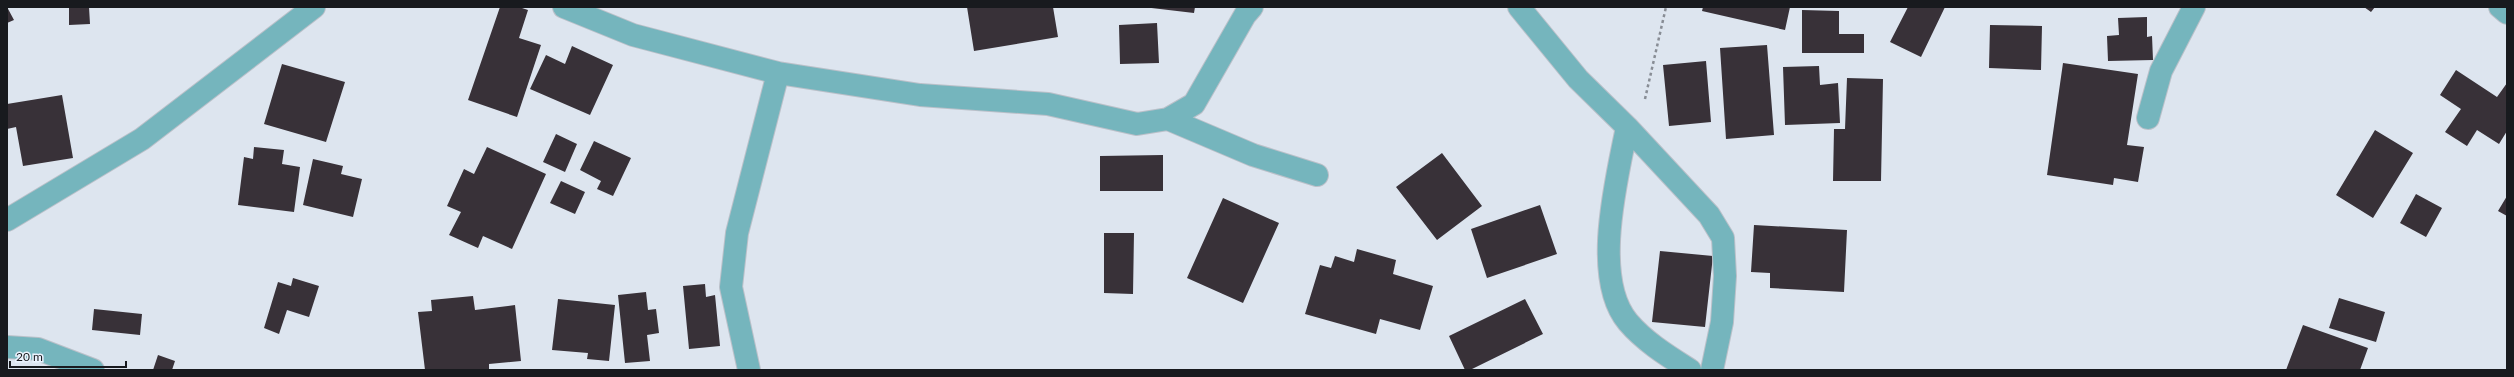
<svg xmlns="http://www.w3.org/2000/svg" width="2514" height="377" viewBox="0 0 2514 377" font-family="Lato,sans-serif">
	<rect width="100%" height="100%" fill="#dde5ef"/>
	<!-- building -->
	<path fill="#383138" d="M7,7l7,13 -7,3z
		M69,7h20l1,17 -21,1z
		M500,7h19l9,3 -9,28 22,7 -24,72 -49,-17z
		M967,7h86l5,30 -84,14z
		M1143,7h52l-1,6z
		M1703,7h87l-5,23 -83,-19z
		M1908,7h37l-24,50 -31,-15z
		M2364,7h11l-4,5z
		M1802,10l37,1v23h25v19h-62z
		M2147,17v20l5,-1 1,24 -45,1 -1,-25 12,-1 -1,-17z
		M1157,23l2,40 -39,1 -1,-39z
		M1990,25l52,1 -1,44 -52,-2z
		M1767,45l7,90 -48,4 -6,-91z
		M572,46l41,19 -23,50 -60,-26 16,-34 19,9z
		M1706,61l5,61 -42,4 -6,-61z
		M2063,63l75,11 -11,71 17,2 -6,35 -24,-4 -1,7 -66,-10z
		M282,64l63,18 -19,60 -62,-18z
		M1819,66l1,19 18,-2 2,40 -55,2 -2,-58z
		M2456,70l41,27 10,-14v48l-8,13 -22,-14 -10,16 -22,-14 16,-23 -21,-14z
		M1847,78l36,1 -2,102h-48l1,-52h11z
		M62,95l11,63 -50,8 -7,-39 -9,2v-25z
		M2375,130l38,23 -40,65 -37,-23z
		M556,134l21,10 -12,28 -22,-10z
		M594,141l37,17 -18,38 -16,-7 4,-8 -21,-11z
		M254,147l30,3 -2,14 18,3 -6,45 -56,-7 6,-48 9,2z
		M487,147l59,27 -34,75 -29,-13 -5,12 -29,-13 12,-23 -14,-6 17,-37 10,5z
		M1442,153l40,53 -45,34 -41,-53z
		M1163,155v36h-63v-35z
		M313,159l30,7 -2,8 21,5 -9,38 -50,-12z
		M561,181l24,11 -10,22 -25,-11z
		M2416,194l26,14 -16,29 -26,-14z
		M2507,196v20l-9,-5z
		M1223,198l56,25 -36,80 -56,-25z
		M1540,205l17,49 -70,24 -16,-49z
		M1754,225l93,5 -3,62 -74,-4v-15l-19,-1z
		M1104,233h30l-1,61 -29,-1z
		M1357,249l39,11 -3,14 40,12 -13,44 -40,-11 -4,15 -71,-20 15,-49 11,3 4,-12 19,6z
		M1660,251l53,5 -8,71 -53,-5z
		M293,278l26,8 -10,31 -22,-7 -8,24 -15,-6 14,-46 13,4z
		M705,284l1,13 9,-2 5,51 -31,3 -6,-63z
		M646,292l2,18 8,-1 3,24 -12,2 3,26 -25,2 -7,-68z
		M473,296l2,14 40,-5 6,56 -32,3v6h-64l-7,-58 14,-1 -1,-11z
		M2339,298l46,14 -9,30 -47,-14z
		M558,299l57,6 -6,56 -22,-2 1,-6 -36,-3z
		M1525,299l18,35 -73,36h-5l-16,-34z
		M94,309l48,5 -2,21 -48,-5z
		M2303,325l65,23 -8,22h-74z
		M158,355l17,6 -3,9h-19z"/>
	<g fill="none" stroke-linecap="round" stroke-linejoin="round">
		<defs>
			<path id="minor" d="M564,7l69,28 145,38 142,22 128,9 89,20 31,-5 26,-15 51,-89 7,-8
				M1519,7l59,72 49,48 82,88 14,23 2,38 -3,46 -10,48
				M2500,7l7,6
				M2148,118l13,-47 33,-64
				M1168,119l85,36 64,20
				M1627,127c-10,51 -36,151 1,195 17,20 40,34 62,48
				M7,220l135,-81 172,-132
				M7,347l31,2 55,21
				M749,370l-18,-83 6,-54 41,-160"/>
		</defs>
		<!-- minor casing -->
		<use href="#minor" stroke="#bac0c9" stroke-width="24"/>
		<!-- path -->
		<path stroke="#888d95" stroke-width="2.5" stroke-dasharray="3 3" stroke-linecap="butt" d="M1645,99l21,-92"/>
		<!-- minor -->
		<use href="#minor" stroke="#75b5bd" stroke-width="22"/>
	</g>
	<!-- border -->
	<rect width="2514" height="377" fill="none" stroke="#181a1e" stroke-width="16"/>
	<!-- scale -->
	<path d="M10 361v6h116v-6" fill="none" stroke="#181a1e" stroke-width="2"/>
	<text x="16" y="361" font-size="12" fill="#181a1e" stroke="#eaf2fd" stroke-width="3" paint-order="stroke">20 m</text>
</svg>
